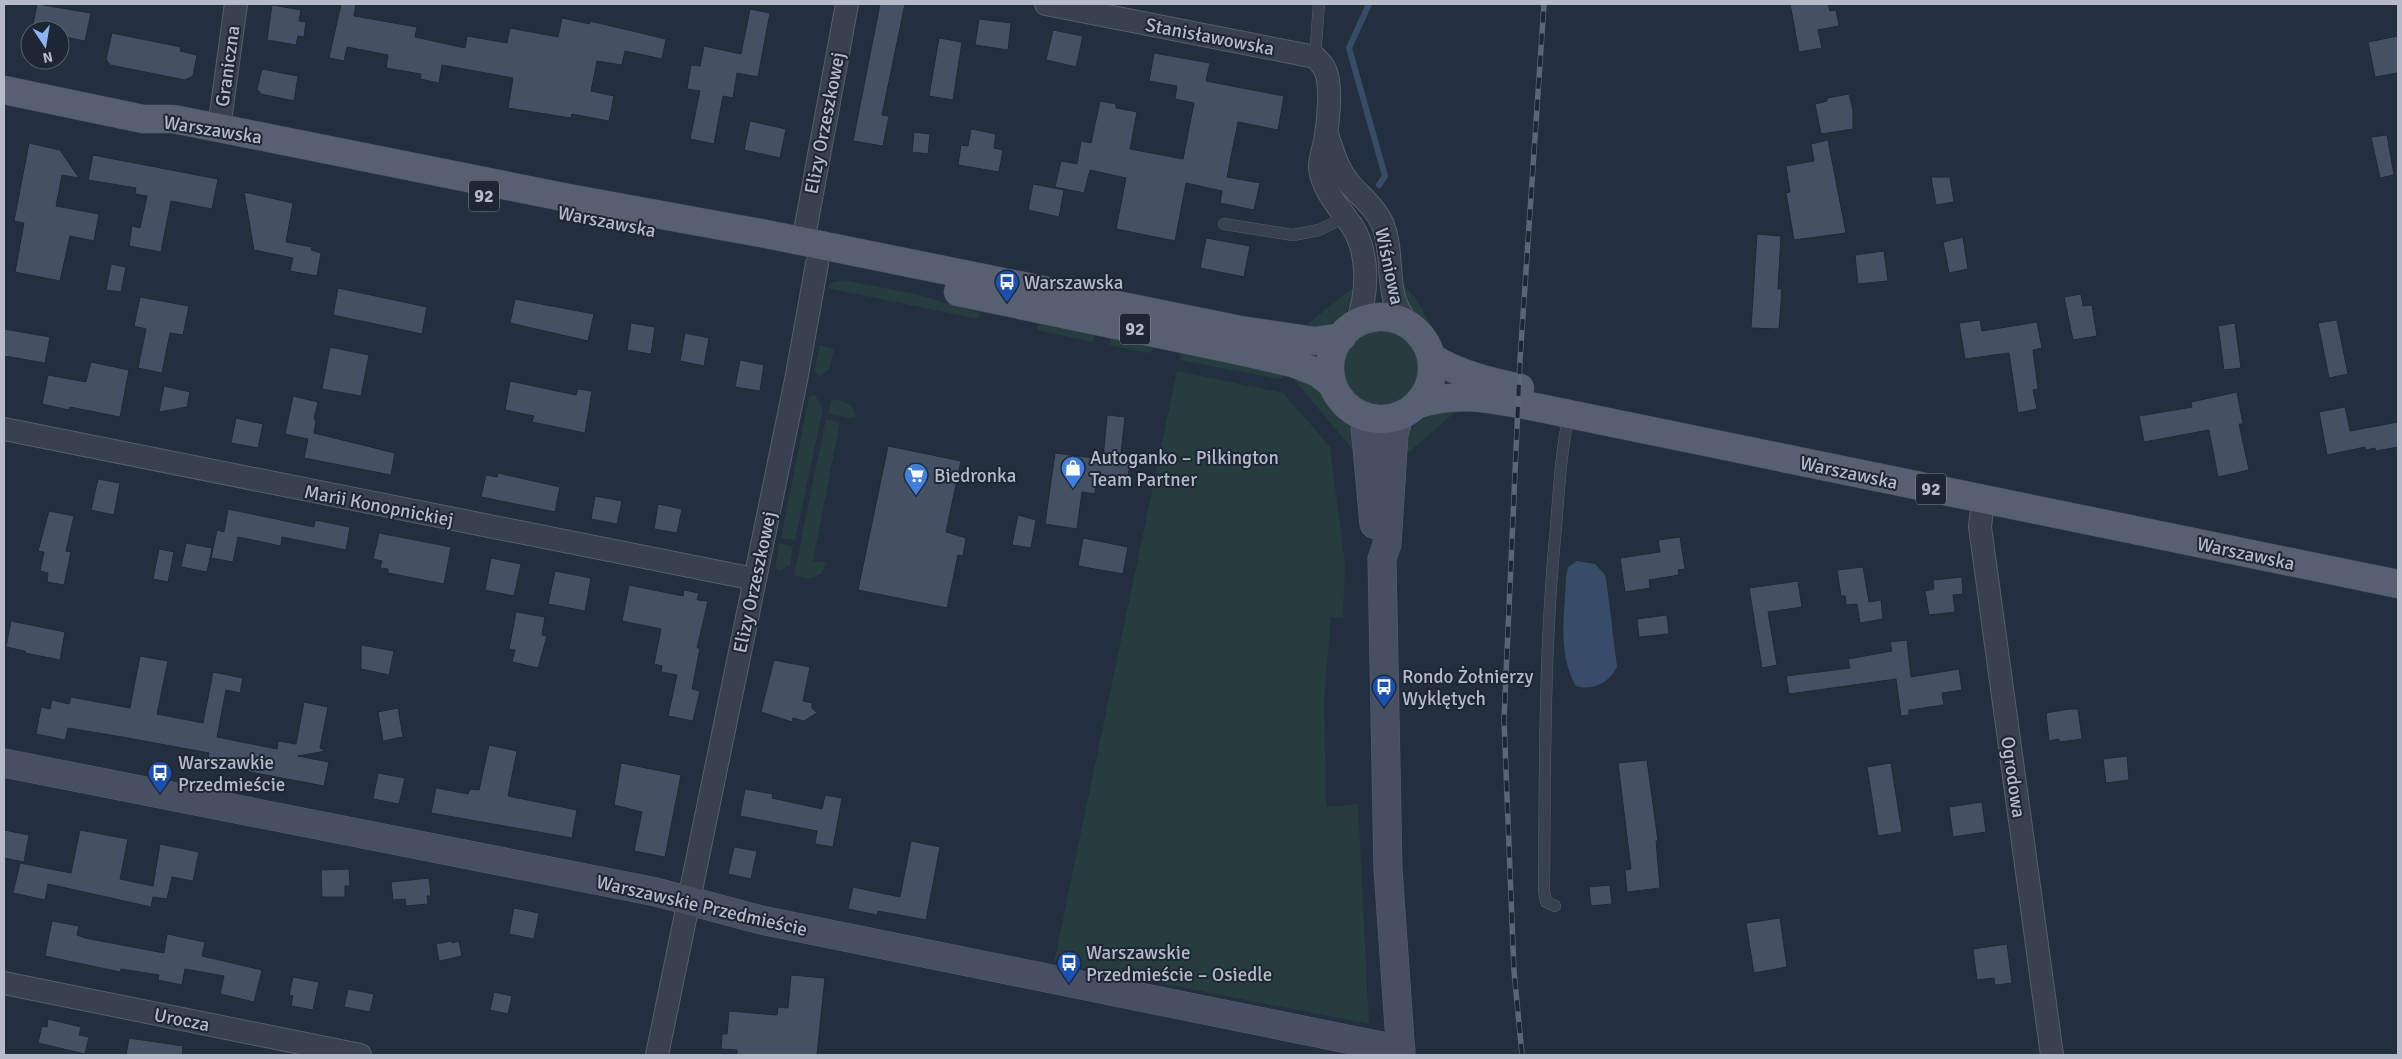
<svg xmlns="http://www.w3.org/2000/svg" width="2402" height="1059" viewBox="0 0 2402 1059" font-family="Signika,sans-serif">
	<rect width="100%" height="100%" fill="#242f3e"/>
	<!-- green -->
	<path fill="#263c3f" d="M843,280l72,14 65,19 -2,6 -151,-31 5,-5z
		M1403,286c12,7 26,35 32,48l-29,-31 -3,-6z
		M1357,289c-9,29 -21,35 -50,41l1,-6 42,-34z
		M1038,325l53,4 4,6 -2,7 -56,-12z
		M1340 369a41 41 0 1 1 82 0a41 41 0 1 1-82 0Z
		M1111,337l42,5 -1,9 -4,2 -39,-8z
		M820,345l14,4 -4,19 -10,8 -6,-5z
		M1181,350l104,21 -2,7 -4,1 -99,-19z
		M1177,371l106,22 47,54 15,117 -2,54 -12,-1 -7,81 2,109 32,-3 11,220 -315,-62z
		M1297,374l21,12 15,23 21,22 1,21 -60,-71z
		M815,395l8,14 -28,131 -14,-2 28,-141z
		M832,399c12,2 21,4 24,17l-4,2 -24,-4z
		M1455,404l-1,9 -45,39h-10c12,-30 28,-37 56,-48z
		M826,419l14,3 -27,139 13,2 -5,11 -13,5 -14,-4z
		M779,543l14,3 -3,19 -11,6 -4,-3z"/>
	<!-- water -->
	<path fill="#394c67" d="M1577,561l18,3 10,11 2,11 10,81c-7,15 -24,24 -41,19 -19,-33 -11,-72 -10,-108l2,-11z"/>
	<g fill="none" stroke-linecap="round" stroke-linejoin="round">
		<!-- stream -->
		<path stroke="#394c67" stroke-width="6" d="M1369,4l-20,44 36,128 -6,9"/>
	</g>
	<!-- building -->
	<path fill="#455162" stroke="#1f2835" d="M37,4l54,9 -6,28 -25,-5v-6h-28z
		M341,4h15l-2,12 63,11 -2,10 50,11 2,-12 40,7 3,-15 48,9 4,-19 28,6v-3l76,18 -4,20 -37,-8 -3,14 -25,-4 -6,30 23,5 -5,25 -37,-7 -1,4 -63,-10 5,-30 -71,-13 -3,18 -19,-4 1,-5 -35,-6 2,-13 -41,-8 -3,14 -15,-3z
		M880,4h25l-23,111 7,1 -6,30 -30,-5z
		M1790,4h38l2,7 6,-1 3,16 -21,4 4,18 -23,4z
		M272,5l29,5 -2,11 7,1 -2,15 -6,-1 -2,9 -29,-5z
		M750,9l20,4 -12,64 -21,-4 -4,25 -10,-2 -9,48 -24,-5 10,-48 -13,-2 4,-24 9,1 4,-20 37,8z
		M979,19l32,4 -3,27 -33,-5z
		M1053,30l30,6 -7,31 -30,-7z
		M112,33l69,14 -1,4 17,4 -4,21 -8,4 -75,-15 -4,-6z
		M2398,36v37l-23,4 -7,-35z
		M939,38l23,4 -9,58 -24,-4z
		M1154,53l56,10 -4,18 78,15 -6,34 -40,-8 -11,55 33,6 -6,27 -34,-7 2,-12 -36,-8 -11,58 -59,-12 10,-51 -36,-8 -6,23 -29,-6 6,-26 16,3 4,-23 10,2 9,-42 16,3v4l21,4 -7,37 53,10 11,-56 -19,-4 2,-13 -28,-5z
		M262,69l36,7 -4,25 -33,-7 -4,-5z
		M1849,94l4,16v19l-32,5 -6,-30 12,-3v-3z
		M750,121l36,8 -6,29 -36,-8z
		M971,129l25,5 -2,14 9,2 -4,22 -41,-7 3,-20 7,1z
		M914,132l16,2 -2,20 -16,-2z
		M2387,135l7,40 -14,3 -9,-41z
		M1828,140l18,93 -52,7 -8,-47 4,-1 -4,-26 28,-5 -3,-17z
		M29,143l31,7 19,28 -17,-3 -6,31 43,8 -5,27 -24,-5 -10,45 -45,-9 9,-49 -10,-2z
		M93,155l125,24 -6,30 -41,-8 -10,51 -32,-6 3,-20 8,2 7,-32 -12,-2 1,-6 -48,-8z
		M1931,177h19l4,25 -18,3z
		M1033,184l31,6 -5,27 -31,-7z
		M244,192l49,11 -7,39 26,5 -1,3 10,3 -4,23 -27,-5 3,-13 -39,-8z
		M1757,234l24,2 -3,53h4l-3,40 -28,-1z
		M1963,237l5,32 -19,4 -6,-31z
		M1206,238l44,8 -6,31 -44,-9z
		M1884,251l4,30 -30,3 -3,-29z
		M111,264l15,3 -5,25 -15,-2z
		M338,288l89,19 -5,27 -89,-19z
		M2081,294l2,12 9,-1 5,31 -24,4 -9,-43z
		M140,297l49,9 -6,29 -13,-2 -8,40 -24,-5 8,-39 -12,-3z
		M515,299l79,15 -6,27 -78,-18z
		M1980,320l2,11 55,-9 5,26 -9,2 5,39 -5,1 4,19 -19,4 -9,-60 -44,6 -6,-36z
		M2337,320l11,54 -19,4 -11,-55z
		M631,323l24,4 -4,27 -24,-4z
		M2235,323l6,45 -17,2 -6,-44z
		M4,329l46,8 -5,26 -41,-7z
		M685,333l24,5 -5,28 -24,-5z
		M330,347l39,8 -8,41 -39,-7z
		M740,360l24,5 -4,26 -25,-4z
		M91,362l38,8 -9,47 -50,-10 -1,3 -27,-6 6,-29 38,7z
		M510,381l66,14 2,-6 14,2 -7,42 -53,-11 2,-6 -29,-6z
		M164,386l26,6 -3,15 -28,5z
		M2237,392l6,32h-4l10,46 -31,7 -9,-47 -65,12 -5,-26 53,-9 -1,-5z
		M293,396l25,6 -4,16 2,4 -2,11 81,20 -4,22 -87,-17 4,-19 -23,-5z
		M2345,407l5,24 48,-9v25l-22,4 -1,-3 -9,2 -1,-3 -38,8 -8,-43z
		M1107,415l18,2 -5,45 10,1 -3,23 -31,-4 -1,12 -13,-2 -5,37 -32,-5 10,-71 48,6z
		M236,418l27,6 -5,24 -27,-5z
		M888,446l73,15 -15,71 20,6 -3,18 -5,-1 -11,53 -89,-18z
		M498,473l62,14 -5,25 -74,-15 5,-22 11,2z
		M98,479l22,4 -6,32 -23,-5z
		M595,496l27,5 -5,23 -26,-5z
		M658,504l24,5 -5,24 -23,-4z
		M228,509l86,18 1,-7 35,7 -4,23 -64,-13 -1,9 -43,-9 -5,25 -22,-4 6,-28 7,2z
		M49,511l25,5 -8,35 5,1 -7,33 -17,-3 1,-9 -8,-2 4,-19 -6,-1z
		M1018,515l18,5 -5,28 -19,-3z
		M379,533l72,14 -7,37 -56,-11v-4l-8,-1 2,-7 -9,-2z
		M1680,537l5,32 -7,1 1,5 -30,5 1,8 -25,4 -5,-34 40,-6 -2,-12z
		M1083,538l45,9 -5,27 -45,-8z
		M186,543l26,5 -5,24 -26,-5z
		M159,549l15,3 -6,30 -15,-3z
		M491,558l30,6 -7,32 -29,-6z
		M1863,567l6,35 12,-2 2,19 -23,4 -3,-19 -11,1 -1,-9h-4l-4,-26z
		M555,571l36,7 -6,33 -37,-7z
		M1962,577l1,17 -10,1 2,17 -26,3 -4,-24 9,-2 -1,-9z
		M1798,581l4,26 -34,5 9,53 -15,3 -13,-80z
		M629,585l54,11 1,-6 15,3 -2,7 11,1 -11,47h3l-8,41 8,2 -7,30 -25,-5 9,-41 -16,-3 1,-6 -8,-2 7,-35 -39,-8z
		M516,612l29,5 -3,18 5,1 -9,32 -26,-6 3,-12 -6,-1z
		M1667,615l2,19 -30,3 -2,-18z
		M11,621l54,11 -5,28 -35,-7v-2l-19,-4z
		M1907,640l4,37 48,-8 3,21 -20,3 2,12 -35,5v5l-8,1 -5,-37 -107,15 -3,-18 64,-8 -2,-9 44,-8 -2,-9z
		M361,645l33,6 -5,24 -28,-6z
		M140,656l28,5 -11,53 46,9 10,-51 30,6 -3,15 -14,-3 -9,47 60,12 1,-8 18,3 8,-42 24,5 -8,41 6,3 -28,5 31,6 -5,24 -117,-22 2,-11 -87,-16 -54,-9 -3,12 -29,-6 5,-27 9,2 2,-9 17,4 2,-7 59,11z
		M774,660l36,7 -7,34 9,2v5l5,5 -13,8 -11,-3 -1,4 -31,-10z
		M398,708l5,29 -20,4 -5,-29z
		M2069,709h9l4,30 -23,3v-3l-10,2 -3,-28z
		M489,745l28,6 -9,45 69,14 -5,28 -141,-25 5,-25 32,6 2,-5 9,1z
		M2127,756l2,24 -23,3 -3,-24z
		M1647,760l11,81h-2l4,47 -33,4 -2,-22 6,-1 -13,-106z
		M621,763l60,12 -16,82 -31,-6 8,-39 -28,-7z
		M1891,763l11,69 -24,4 -11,-69z
		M378,773l27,5 -6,26 -26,-5z
		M745,789l28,5 -1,4 50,11 3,-14 17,3 -9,49 -18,-3 2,-13 -77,-15z
		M1982,802l4,30 -33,5 -4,-30z
		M4,830l25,5 -5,27 -20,-4z
		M80,830l48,9 -8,40 33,7 7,-42 39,8 -6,29 -21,-4 -5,22 -14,-2 -2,10 -103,-23 -3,16 -32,-7 7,-30 51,10z
		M911,841l29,6 -14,73 -48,-9 -1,4 -29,-6 5,-22 47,10z
		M734,847l23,4 -6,28 -23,-5z
		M349,869l1,17h-5v11h-23l-1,-27z
		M429,878l2,18h-4l1,8 -22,2 -1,-7 -12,1 -2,-18z
		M1610,885l2,19 -21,2 -2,-19z
		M514,908l25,5 -5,26 -25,-5z
		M1780,918l7,49 -33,6 -8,-50z
		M52,921l27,5 -2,9 8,3 79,15 3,-19 38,8 -3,14 60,14 -8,32 -34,-8 4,-18 -39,-7 -3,16 -24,-5 1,-5 -38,-6 -1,3 -75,-16z
		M452,941v2l7,-2 3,15 -23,5 -3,-17z
		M2007,944l5,39 -17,2 -1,-7 -17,2 -4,-31z
		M791,975l34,3 -8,77h-80v-5l-16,-1 1,-15h5l2,-23 48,4 1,-8 10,1z
		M293,977l26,5 -6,28 -22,-4 2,-10 -4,-1z
		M348,989l26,5 -4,18 -26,-5z
		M494,992l18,4 -4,18 -18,-4z
		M48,1019l33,8 -2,8 10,2 -4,17 -47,-11 4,-17 5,1z
		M129,1038l54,8 -1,9h-56z"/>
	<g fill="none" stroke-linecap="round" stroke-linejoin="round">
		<defs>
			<path id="lane" d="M1315,57l4,-53
				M1224,224l69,11 26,-5 26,-13
				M1555,906l-9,-4 -2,-11c1,-121 0,-243 12,-364 3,-38 5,-76 13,-113"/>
			<path id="street" d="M1046,4l269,53c5,5 9,9 11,15 6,16 2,52 -1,69 -2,10 -7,23 -4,33 5,20 20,36 31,52 18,28 16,70 4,99
				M219,128l17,-124
				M1327,134c6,18 10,34 22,49 12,14 27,25 34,42 9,24 5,49 11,73 3,10 8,18 14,27
				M803,242l44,-238
				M4,429l750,150
				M1983,499l-3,28 72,528
				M4,983l356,72
				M657,1055l139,-675 21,-116"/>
			<path id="secondary" d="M1400,415l-6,19 -7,110 -5,15 6,310 13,186
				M1364,416l10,108
				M4,763l652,129 105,28 640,130"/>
			<path id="primary" d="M4,90l139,29h30l46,9 349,70 198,36 474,96 75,11 27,-4
				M958,292l273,57 62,14 25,10 15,12
				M1330 368a51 51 0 1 1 102 0a51 51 0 1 1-102 0Z
				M1431,357c27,17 57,24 89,31
				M1418,404c40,-12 67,-6 107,1l873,179"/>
		</defs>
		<!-- lane casing -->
		<use href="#lane" stroke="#565f6c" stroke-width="12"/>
		<!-- street casing -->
		<use href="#street" stroke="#565f6c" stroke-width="24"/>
		<!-- secondary casing -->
		<use href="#secondary" stroke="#565f6c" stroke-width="29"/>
		<!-- primary casing -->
		<use href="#primary" stroke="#414a57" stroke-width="29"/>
		<!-- lane -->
		<use href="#lane" stroke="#38414e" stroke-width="11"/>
		<!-- street -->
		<use href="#street" stroke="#38414e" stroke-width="22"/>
		<!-- secondary -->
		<use href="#secondary" stroke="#465061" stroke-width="28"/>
		<!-- primary -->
		<use href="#primary" stroke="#56606e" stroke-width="28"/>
		<defs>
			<path id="rail" d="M1522,1055l-8,-84 -10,-251 16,-360 24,-356"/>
		</defs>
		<!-- rail casing -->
		<use href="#rail" stroke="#5a6575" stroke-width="5.5"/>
		<!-- rail -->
		<use href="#rail" stroke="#1d2633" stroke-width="4" stroke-dasharray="11" stroke-linecap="butt"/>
	</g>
	<!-- icons -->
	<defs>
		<symbol id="bus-pin" viewBox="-11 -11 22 30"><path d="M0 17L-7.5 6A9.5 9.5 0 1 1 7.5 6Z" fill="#1a4fb4" stroke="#1d2633"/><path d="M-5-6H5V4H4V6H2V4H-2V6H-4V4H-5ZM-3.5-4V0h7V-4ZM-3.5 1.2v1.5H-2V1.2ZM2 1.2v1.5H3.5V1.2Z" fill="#fff"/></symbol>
		<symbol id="shop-pin" viewBox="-11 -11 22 30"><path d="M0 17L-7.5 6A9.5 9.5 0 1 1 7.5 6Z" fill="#3f7fe0" stroke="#1d2633"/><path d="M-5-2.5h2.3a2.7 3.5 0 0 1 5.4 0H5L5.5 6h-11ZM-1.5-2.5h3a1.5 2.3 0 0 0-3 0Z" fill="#fff"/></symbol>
		<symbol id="supermarket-pin" viewBox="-11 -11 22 30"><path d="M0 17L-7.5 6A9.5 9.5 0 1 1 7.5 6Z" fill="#3f7fe0" stroke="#1d2633"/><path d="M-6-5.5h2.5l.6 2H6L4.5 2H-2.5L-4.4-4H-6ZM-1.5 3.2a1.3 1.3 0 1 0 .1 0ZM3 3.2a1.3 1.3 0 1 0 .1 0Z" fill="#fff"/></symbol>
	</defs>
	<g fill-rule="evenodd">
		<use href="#bus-pin" x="993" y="268" width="28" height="38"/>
		<use href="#shop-pin" x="1059" y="454" width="28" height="38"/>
		<use href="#supermarket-pin" x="902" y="461" width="28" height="38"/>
		<use href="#bus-pin" x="1370" y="673" width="28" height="38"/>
		<use href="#bus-pin" x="146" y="759" width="28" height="38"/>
		<use href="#bus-pin" x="1055" y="949" width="28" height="38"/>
	</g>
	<g text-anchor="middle" stroke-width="4" stroke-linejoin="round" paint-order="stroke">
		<!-- shield labels -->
		<g fill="#1d2633" stroke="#878f9c" stroke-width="1">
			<rect x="469" y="180.5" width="30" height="31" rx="4"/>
			<rect x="1120" y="313.5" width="30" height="31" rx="4"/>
			<rect x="1916" y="473.5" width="30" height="31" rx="4"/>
		</g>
		<g font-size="18" font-weight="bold" fill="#b4bcc9">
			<text x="484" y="202">92</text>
			<text x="1135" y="335">92</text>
			<text x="1931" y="495">92</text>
		</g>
		<!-- street labels -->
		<g font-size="19" fill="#b4bcc9" stroke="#1d2633">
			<text transform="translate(1210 36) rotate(11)" y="7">Stanisławowska</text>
			<text transform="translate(227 66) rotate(-82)" y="7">Graniczna</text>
			<text transform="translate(824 123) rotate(-79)" y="7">Elizy Orzeszkowej</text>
			<text transform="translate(213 129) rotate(9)" y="7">Warszawska</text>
			<text transform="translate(607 221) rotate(11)" y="7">Warszawska</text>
			<text transform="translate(1390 266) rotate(78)" y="7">Wiśniowa</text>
			<text transform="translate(1849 472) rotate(12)" y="7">Warszawska</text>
			<text transform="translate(379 505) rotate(11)" y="7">Marii Konopnickiej</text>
			<text transform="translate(2246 553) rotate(12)" y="7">Warszawska</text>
			<text transform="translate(754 582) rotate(-78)" y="7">Elizy Orzeszkowej</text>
			<text transform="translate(2014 777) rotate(82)" y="7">Ogrodowa</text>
			<text transform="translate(702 905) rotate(13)" y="7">Warszawskie Przedmieście</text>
			<text transform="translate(182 1019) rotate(11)" y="7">Urocza</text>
		</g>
		<!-- poi labels -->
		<g font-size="19" fill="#b4bcc9" stroke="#1d2633" text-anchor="start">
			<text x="1024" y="289">Warszawska</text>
			<text x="1090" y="464">Autoganko – Pilkington<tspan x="1090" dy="22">Team Partner</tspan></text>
			<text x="934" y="482">Biedronka</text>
			<text x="1402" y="683">Rondo Żołnierzy<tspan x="1402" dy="22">Wyklętych</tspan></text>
			<text x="178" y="769">Warszawkie<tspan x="178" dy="22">Przedmieście</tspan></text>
			<text x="1086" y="959">Warszawskie<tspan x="1086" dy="22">Przedmieście – Osiedle</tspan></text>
		</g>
	</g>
	<!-- border -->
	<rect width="2402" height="1059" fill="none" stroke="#b4bcc9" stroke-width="10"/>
	<!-- north arrow -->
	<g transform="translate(45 45) rotate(168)"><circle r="24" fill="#1d2633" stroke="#59626f"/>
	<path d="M0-4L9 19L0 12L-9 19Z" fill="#8ab4f8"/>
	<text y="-8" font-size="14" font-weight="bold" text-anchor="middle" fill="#b4bcc9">N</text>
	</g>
</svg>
